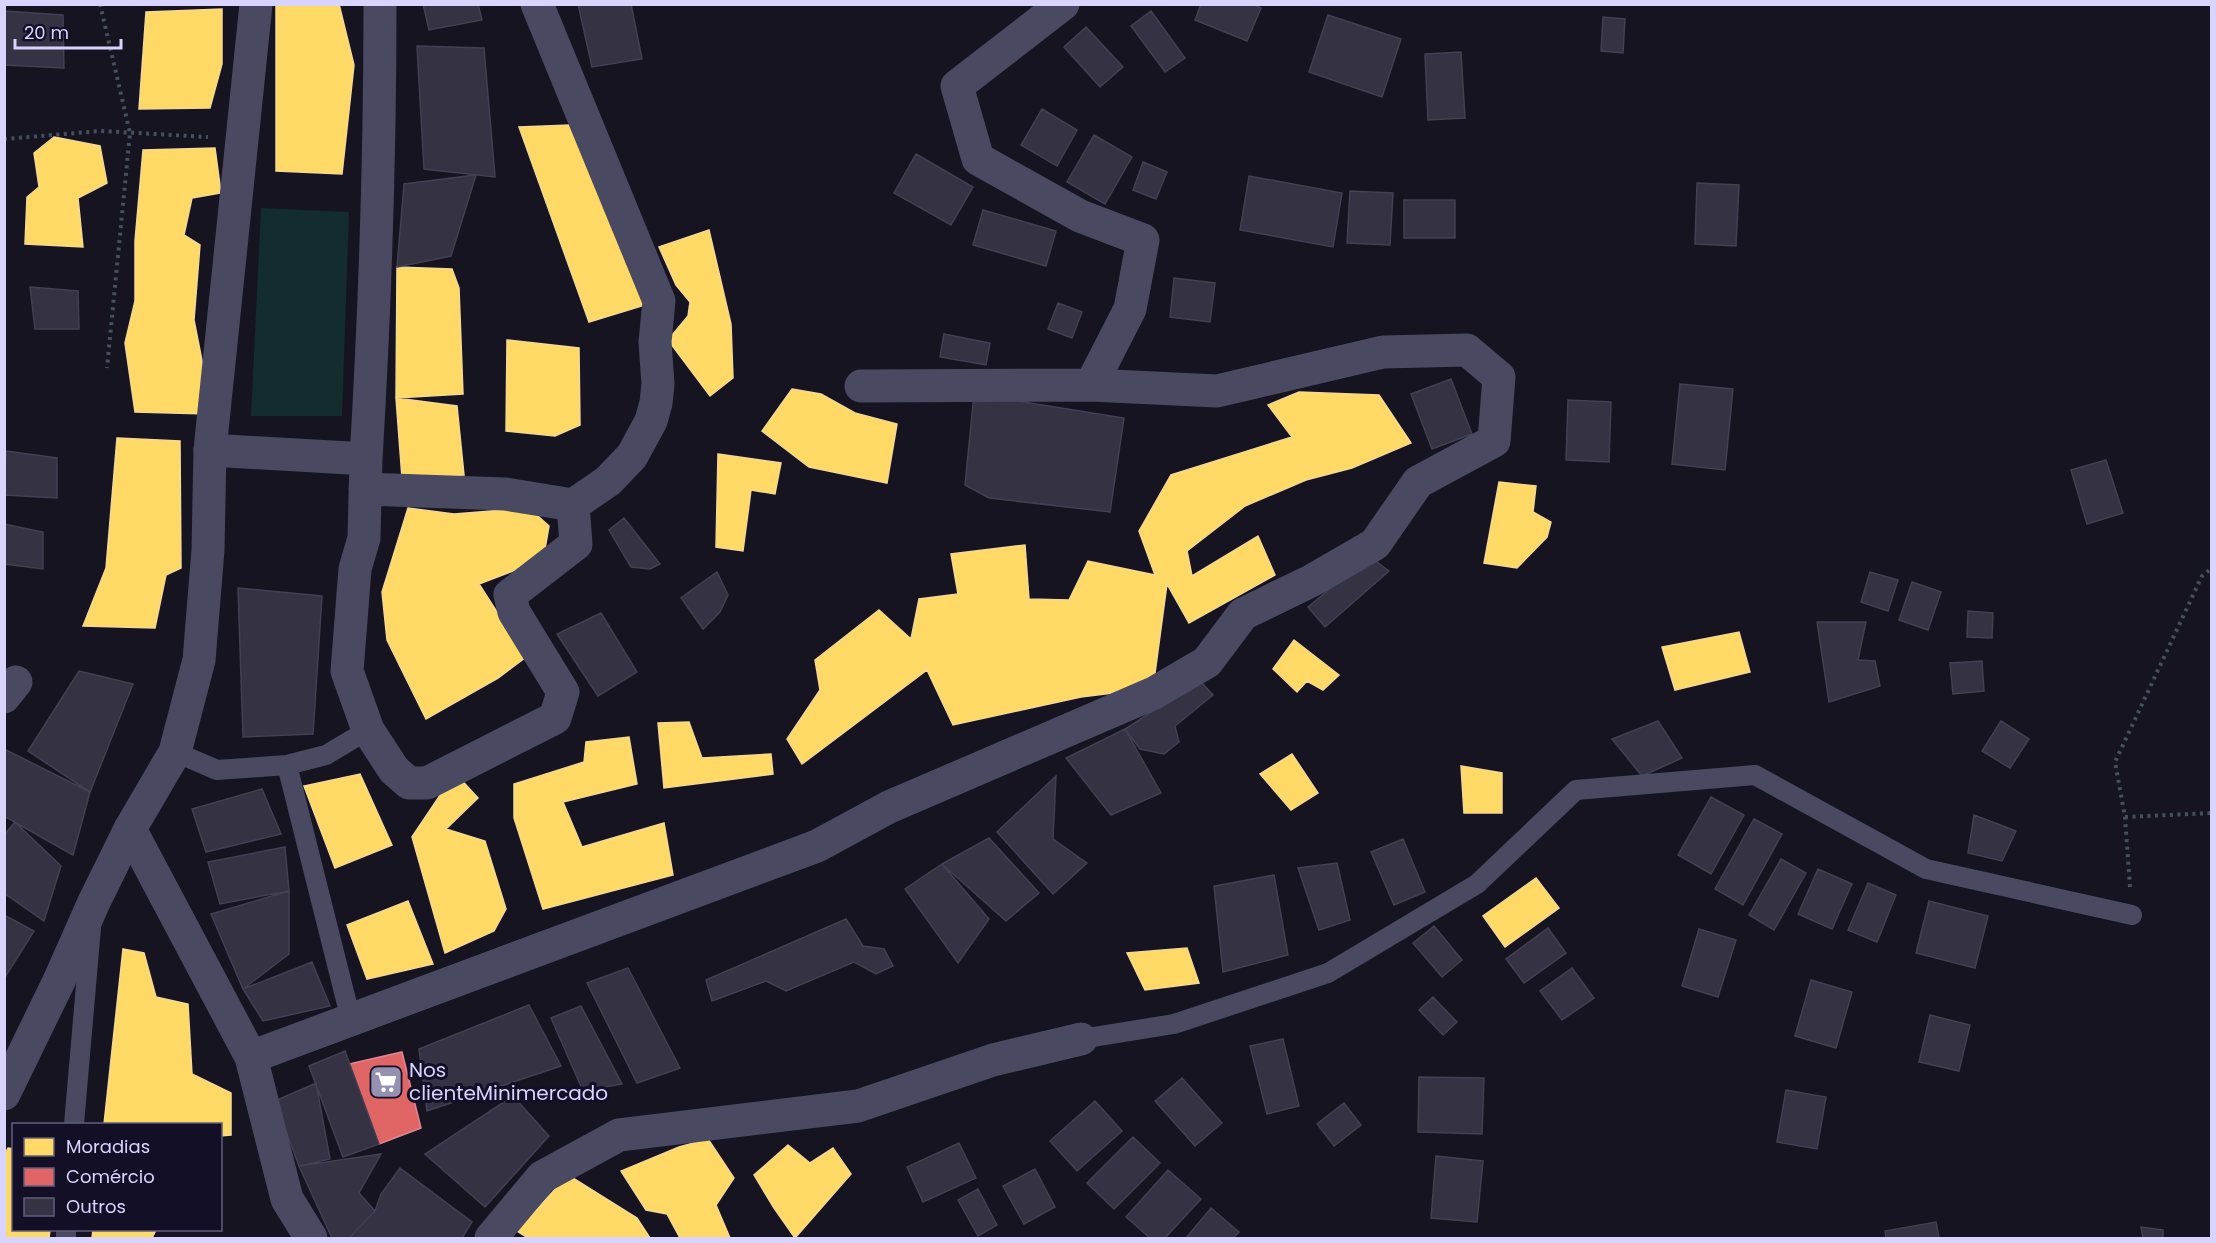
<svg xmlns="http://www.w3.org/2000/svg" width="2216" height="1243" viewBox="0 0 2216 1243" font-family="Poppins,sans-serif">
	<rect width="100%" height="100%" fill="#161421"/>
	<!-- green -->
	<path fill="#132c2d" d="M261,208l88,4 -7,204h-91z"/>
	<!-- homes -->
	<path fill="#ffd966" stroke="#f4d894" stroke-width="1.5" d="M276,4h63l15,61 -12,109 -66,-3z
		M222,9v55l-12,44 -71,1 7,-97z
		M570,125l78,179 -59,18 -70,-195z
		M54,137l46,9 7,37 -29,15 5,49 -58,-3 2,-47 12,-10 -5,-34z
		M215,148l6,45 -29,5 -8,37 16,10 -6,75 13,66 -1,28 -71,-2 -10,-69 10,-42v-60l8,-91z
		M709,230l22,94 2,54 -23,18 -42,-56 20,-24 2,-14 -14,-17 -17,-38z
		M397,267l55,2 7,19 4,106 -67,4z
		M507,340l72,8 1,77 -25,11 -49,-5z
		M792,389l29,5 34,19 42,11 -10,59 -78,-16 -47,-36z
		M1299,392l80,3 32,48 -59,25 -46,12 -61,26 -58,45 5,25 66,-40 17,39 -86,48 -22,-39 -14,104 -72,9 -128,28 -26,-55 -125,94 -15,-25 33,-49 -5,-30 64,-50 32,29 8,-40 39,-5 -7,-40 74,-9 4,54 40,1 19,-39 67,14 -16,-44 32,-56 121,-38 -24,-32z
		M396,398l61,8 7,69 -62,3z
		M117,438l63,3 1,127 -15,7 -11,53 -72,-2 23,-58z
		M718,454l63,9 -6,31 -24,-4 -8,61 -27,-4z
		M1499,482l37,4 -3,26 18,10 -4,15 -30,31 -33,-5z
		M408,508l46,6 75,-6 20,18 -5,29 -26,14 -39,15 47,73 -28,21 -72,41 -39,-79 -5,-48z
		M1739,632l11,40 -75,18 -13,-43z
		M1294,640l45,35 -16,15 -16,-9 -10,11 -24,-23z
		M689,722l13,36 69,-4 2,20 -109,14 -6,-65z
		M629,737l8,47 -74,18 19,45 82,-24 9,52 -130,34 -29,-91v-34l70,-22 2,-20z
		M1292,754l26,39 -27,17 -31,-36z
		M1461,766l41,7v40h-38z
		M455,773l23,25 -32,31 39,12 21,68 -12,22 -49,22 -33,-116z
		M360,774l32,71 -57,23 -31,-82z
		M1536,878l23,30 -54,39 -22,-31z
		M408,901l25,63 -66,15 -20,-54z
		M1187,948l12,35 -54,7 -18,-37z
		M123,949l21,4 12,44 32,7 4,70 39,19v42l-11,1v-12h-116z
		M708,1139l26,39 -18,27 14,33h-50l-13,-24 -21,-4 -25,-39 58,-24z
		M788,1145l22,18 23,-15 18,26 -56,64 -21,-30 -20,-33z
		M8,1148l6,1v81h36l-1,8h-45v-82z
		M568,1175l69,43 13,20h-122l-11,-7z
		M93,1230h63l-4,8h-60z"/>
	<!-- shops -->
	<path fill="#e06666" stroke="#de8794" stroke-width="1.5" d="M402,1052l19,76 -42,16 -30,-80z"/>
	<!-- building -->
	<path fill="#343243" stroke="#433f54" stroke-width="1.5" d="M423,4h55l4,16 -53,10z
		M578,4h53l11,55 -50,8z
		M1201,4h52l8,4 -14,33 -52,-21z
		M4,11l59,4 1,53 -60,-3z
		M1151,11l34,47 -20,14 -34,-46z
		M1328,15l73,24 -19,58 -73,-25z
		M1603,17l22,2 -2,34 -22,-2z
		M1086,27l37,40 -23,20 -36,-40z
		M417,46l67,2 11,129 -71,-8z
		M1461,52l4,66 -37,2 -3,-66z
		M1042,109l35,21 -20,36 -36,-21z
		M1094,135l38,22 -27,47 -38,-22z
		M916,154l57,33 -22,38 -57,-32z
		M1143,162l24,10 -11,27 -23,-9z
		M476,175l-25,81 -54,11 7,-83z
		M1249,176l93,17 -9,54 -93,-17z
		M1697,183l42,2 -3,61 -41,-2z
		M1350,191l43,2 -3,52 -43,-2z
		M1404,200h51v38h-51z
		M983,210l73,21 -10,35 -73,-21z
		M1174,278l41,5 -5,39 -40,-5z
		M30,287l48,4 1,38h-44z
		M1058,303l24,9 -10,26 -24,-9z
		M944,334l46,9 -4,22 -46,-8z
		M1451,379l21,55 -40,15 -21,-55z
		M1680,384l53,5 -8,81 -53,-6z
		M974,394l150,24 -14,94 -121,-14 -24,-13z
		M1568,400l43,2 -2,60 -43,-2z
		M6,451l51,7v40l-53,-3z
		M2106,460l17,53 -36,11 -16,-54z
		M624,518l36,46 -10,5 -19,-2 -22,-37z
		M4,524l39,8v37l-39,-5z
		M1369,556l20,15 -64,56 -17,-20z
		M717,572l11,23 -8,17 -17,17 -22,-31z
		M1870,572l28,8 -10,31 -27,-9z
		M1912,582l29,10 -13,38 -29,-10z
		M238,588l84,8 -9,138 -70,3z
		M1968,611l25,2 -1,25 -25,-1z
		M601,613l36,59 -39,24 -41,-62z
		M1817,622h49l-8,38 17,1 5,25 -51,16z
		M1982,661l2,30 -31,3 -3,-31z
		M79,671l54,13 -43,108 -62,-41z
		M1200,681l13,14 -38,31 4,16 -15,12 -24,-5 -15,-20z
		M1658,721l24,37 -40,18 -30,-37z
		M2001,721l28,18 -19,29 -28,-17z
		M1125,729l36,64 -50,22 -45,-57z
		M4,749l86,43 -17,63 -69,-39z
		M1056,776l-3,63 34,24 -34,31 -56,-62z
		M262,789l19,45 -75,18 -14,-43z
		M1711,797l33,18 -33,59 -33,-19z
		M1974,815l42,16 -14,30 -34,-8z
		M1754,819l28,15 -39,71 -28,-16z
		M15,822l46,44 -17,55 -40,-28v-58z
		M989,838l50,55 -33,28 -64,-57z
		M1403,839l22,53 -31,13 -23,-53z
		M285,847l4,44 -69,13 -12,-42z
		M1781,859l25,14 -32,57 -25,-15z
		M1337,863l13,57 -31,10 -21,-62z
		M942,864l47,55 -31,44 -53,-74z
		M1818,869l34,15 -20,45 -34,-15z
		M1274,875l14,80 -65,17 -9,-86z
		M1868,883l28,12 -19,47 -29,-12z
		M289,891v63l-46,35 -32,-75z
		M1929,901l59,15 -13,52 -59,-15z
		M4,915l30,16 -30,48z
		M846,919l17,27 21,3 9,17 -17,8 -22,-12 -68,29 -20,-10 -54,20 -6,-21z
		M1434,926l28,34 -20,17 -29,-34z
		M1548,928l18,25 -42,30 -18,-24z
		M1699,929l37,11 -18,57 -36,-11z
		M312,962l18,44 -67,15 -20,-32z
		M628,968l52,100 -43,15 -50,-100z
		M1572,968l22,30 -32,22 -22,-29z
		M1811,980l41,12 -16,56 -41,-12z
		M1433,997l24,25 -14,13 -24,-25z
		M529,1005l32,61 -134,45 -8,-62z
		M581,1006l41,78 -39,7 -32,-73z
		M1930,1015l40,10 -11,46 -40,-9z
		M1283,1039l16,67 -32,8 -17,-68z
		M345,1051l34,93 -36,13 -34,-91z
		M1419,1077l65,1 -2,56 -64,-2z
		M1182,1078l40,45 -27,23 -40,-45z
		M316,1083l14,76 -31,7 -24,-65z
		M1786,1090l40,7 -9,52 -40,-7z
		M513,1096l36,40 -64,71 -60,-53z
		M1095,1101l27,30 -45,40 -27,-30z
		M1344,1103l17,22 -27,21 -17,-22z
		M1133,1137l27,26 -46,46 -27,-26z
		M959,1143l17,35 -53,24 -16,-35z
		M381,1154l-22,39 16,18 -26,27h-17l-33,-72z
		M1436,1156l47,5 -6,61 -46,-4z
		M400,1168l72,54 -10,16h-113l26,-27 6,-17z
		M1035,1169l20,38 -31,17 -21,-38z
		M1168,1170l33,29 -36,39h-15l-24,-21z
		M978,1189l19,36 -19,11 -20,-36z
		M1211,1208l28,24 -6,6h-47z
		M1936,1222l3,16h-53l-1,-7z
		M2141,1227l22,3v8h-20z"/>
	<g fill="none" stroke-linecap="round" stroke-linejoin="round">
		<!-- path -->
		<path stroke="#44505f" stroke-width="4" stroke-dasharray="3 4.5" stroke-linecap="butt" d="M100,4l30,129 -23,235
			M4,139l97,-8 107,6
			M2125,817l87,-4
			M2130,887l-5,-70 -10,-55 87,-186 10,-8"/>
		<!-- service -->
		<path stroke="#4a4962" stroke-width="20" d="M175,752l42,18 70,-5 39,-10 42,-25
			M287,765l64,255
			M1081,1039l93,-15 154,-51 149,-89 99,-94 179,-15 171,94 206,46
			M74,1124l17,-196
			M66,1238v-8"/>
		<!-- minor -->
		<path stroke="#4a4962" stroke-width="33" d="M861,386l230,-1
			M210,450l156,9c9,-151 14,-303 14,-455
			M366,459l-2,79 -9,31 -8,102 21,59 26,40 15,13h18l128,-65 8,-26 -49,-80 -4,-17 66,-51 -3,-39
			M365,489l140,5 68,11 35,-24 24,-25 19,-35 5,-18 2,-19 -3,-42 4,-41 -122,-297
			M4,697l12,-15
			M130,829l121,228 36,142 24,39
			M251,1057l566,-211 72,-39 265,-114 53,-31 36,-48 68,-33 64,-37 43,-62 76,-41 5,-64 -32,-27 -84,2 -166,39 -126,-6 39,-76 13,-69 -63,-24 -102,-57 -21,-73 106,-82
			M491,1238l51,-61 77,-42 239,-29 135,-46 88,-21"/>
		<!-- tertiary -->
		<path stroke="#4a4962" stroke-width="33" d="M4,1094l55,-113 35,-79 36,-73 45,-77 24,-92 9,-110 2,-100 46,-446"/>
	</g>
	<!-- icons -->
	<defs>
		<symbol id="supermarket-square" viewBox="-11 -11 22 22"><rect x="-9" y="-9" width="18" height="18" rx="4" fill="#9591b1" stroke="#130f26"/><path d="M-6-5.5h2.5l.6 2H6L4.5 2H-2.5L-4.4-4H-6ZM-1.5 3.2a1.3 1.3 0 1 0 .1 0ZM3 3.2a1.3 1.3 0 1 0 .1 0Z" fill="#fff"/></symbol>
	</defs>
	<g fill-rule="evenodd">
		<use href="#supermarket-square" x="367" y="1063" width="38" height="38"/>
	</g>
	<g text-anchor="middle" stroke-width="6" stroke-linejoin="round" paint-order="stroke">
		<!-- poi labels -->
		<g font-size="20" fill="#d9d4ff" stroke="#130f26" text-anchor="start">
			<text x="409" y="1077">Nos<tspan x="409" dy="23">clienteMinimercado</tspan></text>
		</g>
	</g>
	<!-- border -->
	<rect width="2216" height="1243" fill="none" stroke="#d9d4ff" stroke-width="12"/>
	<!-- legend -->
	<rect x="12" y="1123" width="210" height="108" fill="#130f26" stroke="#625e7d" stroke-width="1.5"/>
	<rect x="24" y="1138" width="30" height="18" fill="#ffd966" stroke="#625e7d" stroke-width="1.5"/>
	<text x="66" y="1153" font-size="18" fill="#d9d4ff">Moradias</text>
	<rect x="24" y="1168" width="30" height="18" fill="#e06666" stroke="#625e7d" stroke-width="1.5"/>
	<text x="66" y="1183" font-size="18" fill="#d9d4ff">Comércio</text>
	<rect x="24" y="1198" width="30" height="18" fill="#343243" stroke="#625e7d" stroke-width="1.5"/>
	<text x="66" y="1213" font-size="18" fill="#d9d4ff">Outros</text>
	<!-- scale -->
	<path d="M15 39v9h106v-9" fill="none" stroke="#d9d4ff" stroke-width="3"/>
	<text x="24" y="39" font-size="18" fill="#d9d4ff" stroke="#130f26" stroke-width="4.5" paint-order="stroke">20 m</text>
</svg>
